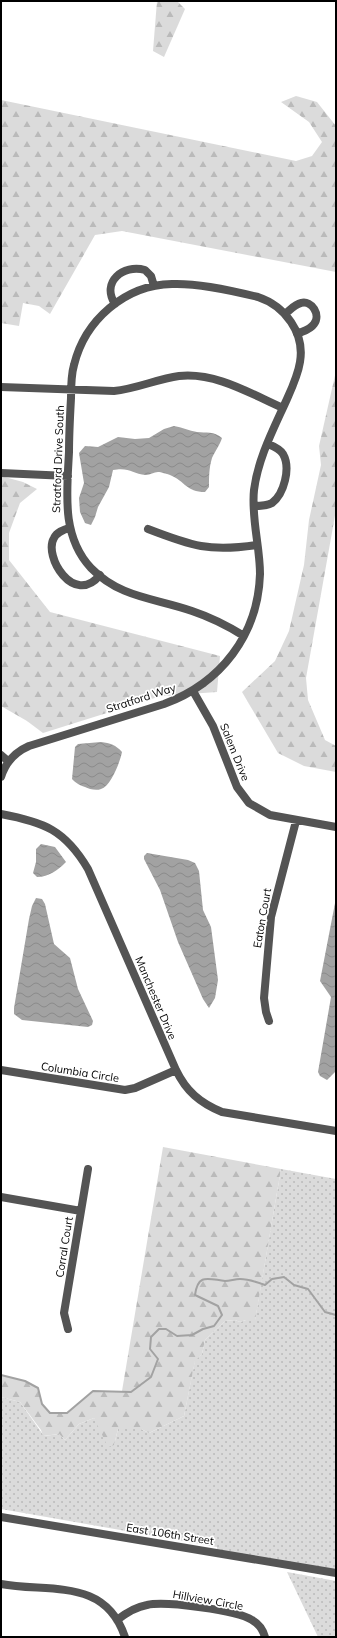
<svg xmlns="http://www.w3.org/2000/svg" width="337" height="1638" viewBox="0 0 337 1638" font-family="Mulish,sans-serif">
	<defs>
		<pattern id="grass-dots" width="8" height="8" patternUnits="userSpaceOnUse"><rect width="8" height="8" fill="#dbdbdb"/><path d="M2 2h.1M6 6h.1" fill="none" stroke="#bababa" stroke-width="1.8" stroke-linecap="round"/></pattern>
		<pattern id="forest-firs" width="22" height="20" patternUnits="userSpaceOnUse"><rect width="22" height="20" fill="#dbdbdb"/><path d="M5 1l3.5 6h-7zM16 11l3.5 6h-7z" fill="#bababa"/></pattern>
		<pattern id="water-waves" width="16" height="10" patternUnits="userSpaceOnUse"><rect width="16" height="10" fill="#a2a2a2"/><path d="M0 5q4-4 8 0t8 0" fill="none" stroke="#8a8a8a"/></pattern>
	</defs>
	<rect width="100%" height="100%" fill="#fff"/>
	<!-- grass -->
	<path fill="url(#grass-dots)" d="M281,1169l55,10v391l-119,-20v-3l-216,-38v-112l19,5 24,34 15,-2 6,6 14,-16 15,-6 20,27 4,-16h23l8,4 35,-17 11,-56 7,-6 3,-14 20,-19 10,-1 5,2 6,-2h9z
		M287,1572l49,9v56h-18z"/>
	<!-- forest -->
	<path fill="url(#forest-firs)" d="M157,1h20l8,8 -21,48 -11,-6z
		M296,96l21,6 19,24v146l-214,-41 -27,4 -45,79 -11,-8 -16,-3 -4,23 -18,-3v-223l295,61 16,-5 10,-14 -13,-20 -28,-20z
		M336,371v139l-30,168 2,22 17,40 11,6v26l-32,-6 -26,-13 -36,-61 33,-31 14,-30 15,-66 5,-45 12,-55 -2,-19z
		M1,476l22,6 14,7 -17,14 -11,30v27l41,52 170,44 -3,36 -56,4 -118,37 -16,-12 -26,-15z
		M163,1147l118,22 -26,152 -9,-1 -6,2 -5,-2 -10,1 -20,19 -3,14 -7,7 -11,55 -35,17 -8,-4h-23l-4,16 -6,2 -14,-29 -15,6 -14,16 -6,-6 -16,2 -2,-6 -21,-28 -19,-5v-22l24,6 13,7 4,16 9,9h16l26,-22h29z"/>
	<!-- water -->
	<path fill="url(#water-waves)" d="M174,426c8,1 15,5 23,6 9,1 17,-1 25,6 -2,7 -7,13 -10,20 -3,10 -3,19 -3,29l-4,5c-19,0 -20,-11 -35,-17 -3,-1 -9,-3 -12,-3 -4,0 -8,3 -12,3 -14,-1 -16,-8 -33,-5l-4,17 -11,20 -3,10 -4,8 -6,-2 -5,-11 -1,-14 5,-15 -5,-30 6,-7 13,1 20,-10 17,2 14,-1 15,-9z
		M101,742c9,1 15,3 21,10 -2,10 -11,34 -21,37 -5,2 -12,0 -16,-2 -6,-2 -9,-4 -13,-8l3,-32 3,-3z
		M41,844l14,3 11,15c-8,8 -17,15 -29,15l-4,-4 3,-11v-13z
		M147,853l41,7 7,3 4,8 4,39 8,17 7,53 -3,18 -6,10 -6,-9 -25,-57 -18,-52 -16,-31v-3z
		M36,898l6,1 3,5 9,40 16,14 8,31 15,32 -1,4 -4,2 -66,-7 -8,-6v-6l15,-89 3,-13z
		M336,898v173l-9,9 -7,-4 -2,-4 13,-75 -11,-16z"/>
	<g fill="none" stroke-linecap="round" stroke-linejoin="round">
		<!-- stream -->
		<path stroke="#a2a2a2" stroke-width="2" d="M1,1375l24,6 13,7 4,16 8,9h17l26,-22 38,1 20,-15 7,-18 -8,-10 1,-12 8,-8h7l11,7 15,-1 11,-6 11,-3 8,-11 -4,-9 -23,-11c3,-22 13,-16 30,-14 5,0 10,-2 15,-2 9,0 17,3 25,6l7,-6 12,-2 10,8 14,4 17,23 11,3"/>
		<!-- minor -->
		<path stroke="#545454" stroke-width="8" d="M115,304c-14,-22 8,-40 30,-34l6,6 3,10
			M285,314c5,-4 10,-10 16,-11 11,-3 20,12 13,21 -4,6 -11,7 -17,10
			M1,387l113,4c22,-2 43,-12 65,-15 37,-4 72,18 104,32
			M1,473l67,3
			M254,506c6,0 13,0 18,-3 12,-9 19,-35 11,-49 -3,-5 -10,-8 -15,-10
			M69,528c-6,2 -12,4 -15,10 -11,18 20,69 46,37
			M148,529c44,17 61,23 109,16
			M193,691l20,35 24,61 12,16 21,12 66,12
			M1,755l7,6
			M1,777c5,-16 14,-25 28,-31l135,-42c57,-21 94,-69 96,-130 0,-28 -9,-56 -6,-84 4,-32 20,-62 33,-91 5,-11 11,-24 13,-37 5,-29 -15,-56 -42,-65 -24,-6 -62,-14 -86,-13 -47,1 -87,36 -98,81 -3,10 -3,22 -3,33 -1,18 -2,36 -2,54 -2,40 -8,84 22,116 29,30 64,30 101,43 18,6 36,15 52,25
			M1,814c43,8 64,16 87,55l88,201c10,21 24,33 46,42l114,19
			M269,1021l-3,-9 -2,-14 7,-81 25,-96
			M1,1070l124,20 10,-2 41,-18
			M1,1197l80,14
			M68,1329l-4,-16 24,-144
			M1,1517l335,56
			M1,1584c48,9 104,-7 124,53
			M117,1620c9,-7 18,-13 30,-15 18,-4 90,5 105,15 7,4 11,10 13,17"/>
	</g>
	<g text-anchor="middle" stroke-width="3.5" stroke-linejoin="round" paint-order="stroke">
		<!-- street labels -->
		<g font-size="11" fill="#000" stroke="#fff">
			<text transform="translate(58 459) rotate(-88)" y="4">Stratford Drive South</text>
			<text transform="translate(141 698) rotate(-18)" y="4">Stratford Way</text>
			<text transform="translate(235 752) rotate(68)" y="4">Salem Drive</text>
			<text transform="translate(262 918) rotate(-80)" y="4">Eaton Court</text>
			<text transform="translate(156 998) rotate(67)" y="4">Manchester Drive</text>
			<text transform="translate(80 1072) rotate(9)" y="4">Columbia Circle</text>
			<text transform="translate(64 1247) rotate(-81)" y="4">Corral Court</text>
			<text transform="translate(170 1534) rotate(9)" y="4">East 106th Street</text>
			<text transform="translate(208 1600) rotate(10)" y="4">Hillview Circle</text>
		</g>
	</g>
	<!-- border -->
	<rect width="337" height="1638" fill="none" stroke="#000000" stroke-width="4"/>
</svg>
